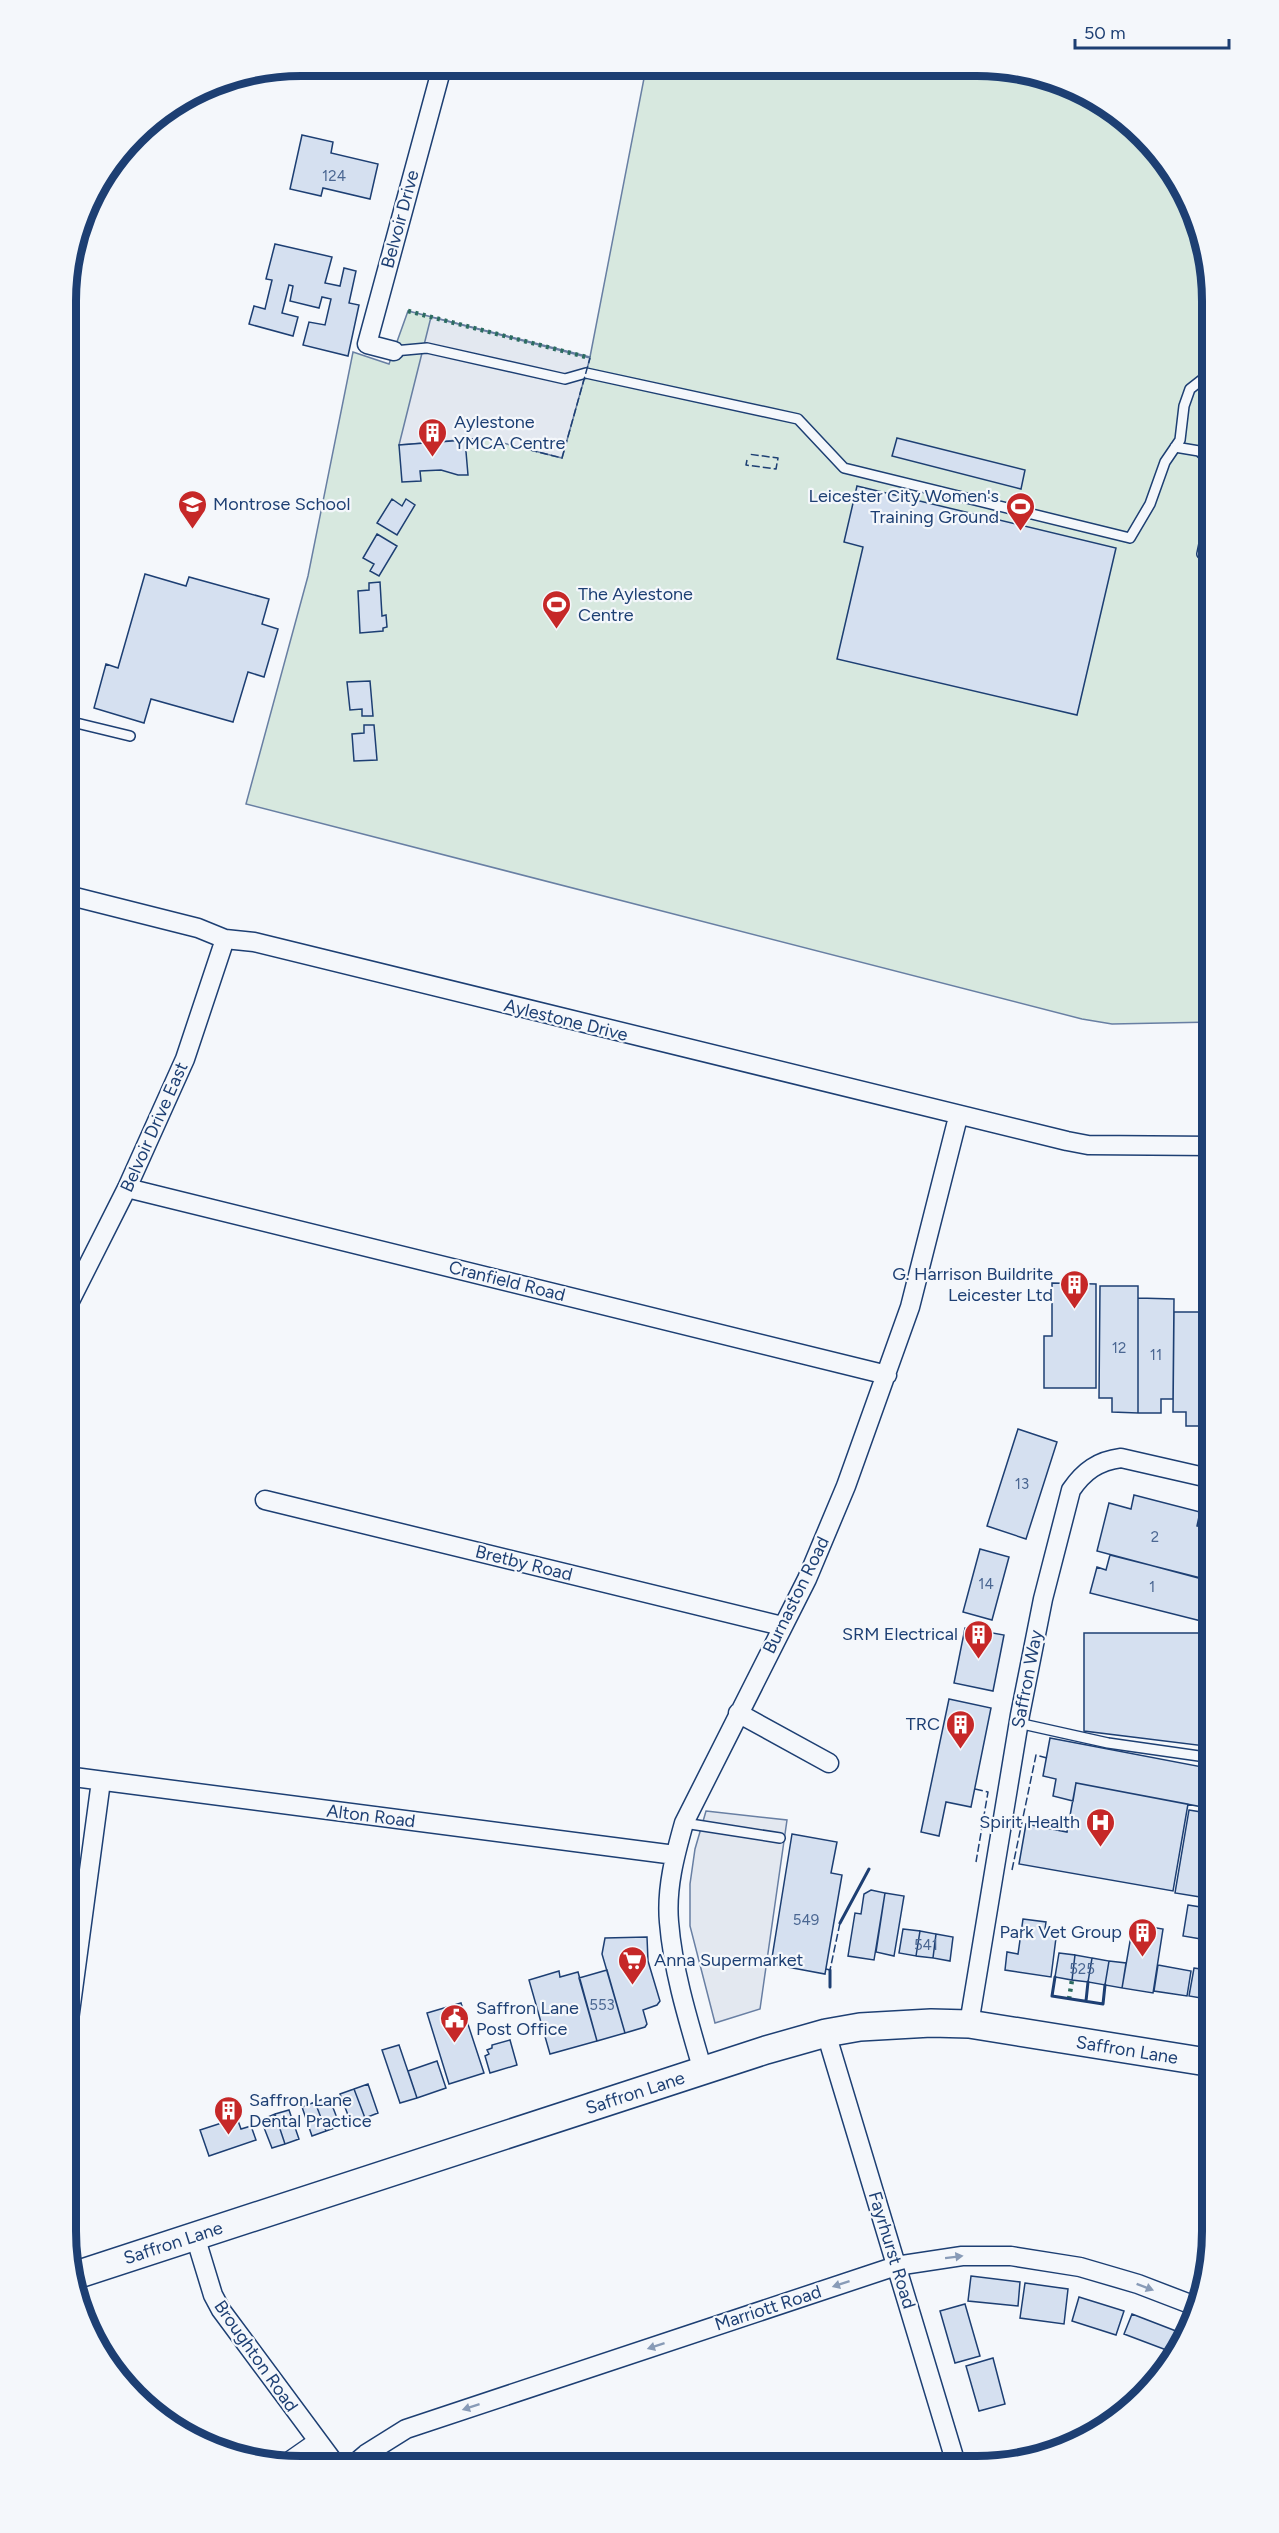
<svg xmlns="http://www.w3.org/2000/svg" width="1279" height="2533" viewBox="0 0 1279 2533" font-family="Figtree,sans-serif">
	<rect width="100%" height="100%" fill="#f4f7fb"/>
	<!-- green -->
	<path fill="#d7e8df" stroke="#687fa3" stroke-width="1.5" d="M646,68l377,2 58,20 51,34 41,46 28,56 12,76v720l-101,2 -30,-5 -836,-215 62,-228 45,-224 36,12 19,-53 182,46z"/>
	<!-- parking -->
	<path fill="#e3e8f0" stroke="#687fa3" stroke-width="1.5" d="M431,317l159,41 -28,100 -79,-20 -84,7z
		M706,1811l81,9 -27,189 -45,14 -25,-97v-42l5,-35z"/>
	<!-- building -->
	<path fill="#d5e0f0" stroke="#1d3f73" stroke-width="1.5" d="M302,135l31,7 -2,11 47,11 -8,35 -47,-11 -2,8 -31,-7z
		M275,244l57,13 -7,26 15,3 4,-18 12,3 -7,32 10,2 -11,51 -45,-11 6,-23 16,3 6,-26 -9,-2 -3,11 -29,-7 3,-15 -4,-1 -7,28 16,4 -5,19 -44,-12 5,-18 11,3 7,-29 -6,-1z
		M897,438l128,32 -4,19 -129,-33z
		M465,440l3,35h-10l-17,-5 -21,1 1,10 -19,1 -3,-37z
		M857,486l259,62 -39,167 -240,-56 26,-112 -19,-5z
		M392,499l10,7 4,-7 9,6 -18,30 -20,-12z
		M377,534l20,12 -18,30 -9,-5 4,-7 -11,-6z
		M145,574l41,12 3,-9 80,22 -7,25 16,5 -14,48 -16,-5 -15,50 -82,-23 -7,24 -50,-15 12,-44 12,4z
		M380,582l2,34 4,-1 1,12 -4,1v3l-23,2 -2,-42 11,-1v-7z
		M370,681l3,35h-11v-7l-12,1 -3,-28z
		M364,725h10l3,35 -23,1 -2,-27 12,-1z
		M1052,1283l44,1v104h-52v-52h8z
		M1100,1286h38v127l-26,-1v-14h-13z
		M1138,1298l36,1 -1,100h-12v14h-23z
		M1174,1312h37v114h-25v-14h-13z
		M1018,1429l39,13 -31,97 -39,-13z
		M1134,1495l66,17 -3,14 14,3 -3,15 5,1v10l-7,25 -109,-29 12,-48 22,6z
		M980,1549l29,8 -17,63 -29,-8z
		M1110,1555l103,26v43l-123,-31 7,-26 9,3z
		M965,1628l39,7 -11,56 -39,-8z
		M1084,1633h129v114l-129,-16z
		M949,1699l42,9 -20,99 -25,-5 -7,34 -18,-4z
		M1050,1738l163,31v40l-137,-26 -3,18 -20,-5 3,-17 -13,-3z
		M1076,1783l112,21 -15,87 -154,-27 7,-40 41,8z
		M1189,1810l24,4v85l-38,-6z
		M792,1834l45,8 -6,31 11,2 -17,99 -54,-10z
		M871,1890l14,3 -11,67 -26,-4 7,-43 6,1 3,-20z
		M885,1893l19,3 -10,60 -18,-4z
		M1188,1905l25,4v32l-30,-5z
		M1023,1919l23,3 -1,7 12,1 -6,47 -46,-7 2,-18 11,2z
		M1133,1924l30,5 -10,64 -31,-5z
		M903,1929l17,2 -4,25 -17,-3z
		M920,1931l16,3 -3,24 -17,-2z
		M936,1934l17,3 -3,24 -17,-3z
		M647,1937l1,24 12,40 -3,4 -14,5 4,14 -2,3 -20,6 -23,-79 3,-16z
		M1059,1953l16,2 -3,25 -17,-3z
		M1075,1955l17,3 -4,24 -16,-2z
		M1092,1958l17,3 -4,24 -17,-3z
		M1109,1961l17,2 -4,25 -17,-3z
		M1158,1965l33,6 -4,25 -33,-5z
		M1194,1968l19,3v29l-24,-4z
		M607,1970l18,63 -28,8 -18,-63z
		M559,1971l1,6 18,-5 19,69 -47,13 -21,-74z
		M461,2003l23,70 -35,11 -22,-71z
		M510,2040l7,25 -27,8 -5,-17 4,-2 -2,-4 5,-2v-3z
		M399,2045l18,53 -17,5 -18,-53z
		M437,2061l9,27 -29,10 -9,-27z
		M368,2084l10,29 -13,5 -11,-29z
		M354,2089l11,29 -14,5 -11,-29z
		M329,2097l11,29 -14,5 -11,-29z
		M315,2102l11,29 -14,5 -10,-29z
		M289,2110l10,29 -14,5 -10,-30z
		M275,2114l10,30 -13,4 -11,-28z
		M237,2118l4,11 10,-3 5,14 -47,16 -9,-26z
		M971,2276l49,6 -2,24 -50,-5z
		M1025,2283l43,6 -4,35 -44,-6z
		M1079,2297l45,14 -8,24 -44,-14z
		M965,2304l15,52 -25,7 -15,-52z
		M1132,2314l44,17 -7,20 -45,-17z
		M993,2358l12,46 -26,7 -13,-45z"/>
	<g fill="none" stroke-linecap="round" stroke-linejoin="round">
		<defs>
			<path id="service" d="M394,351l33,-3 138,31 21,-6 212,46 46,49 286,70 20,-34 15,-42 15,-22 4,-34 6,-17 23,-18
				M1175,447l24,4 14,13
				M1202,554l11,-53
				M68,721l62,15
				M1018,1723l90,20 105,15
				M684,1823l96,15"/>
			<path id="minor" d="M394,351l-27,-7 75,-277
				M67,895l131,33 27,11 29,3 813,199 21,4 125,1
				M127,1188l760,187
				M67,1307l60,-119 58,-129 40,-120
				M265,1500l517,126
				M738,1713l91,50
				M66,1776l609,79
				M969,2024l51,-309 23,-116 28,-109c13,-19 27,-29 50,-32l92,21
				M68,2027l33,-246
				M826,2033l131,434
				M703,2071c-14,-48 -30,-99 -34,-149 -3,-34 6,-67 15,-99l123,-244 39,-93 64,-179 48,-190
				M195,2236l18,59 8,15 115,155
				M284,2465l33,-23
				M353,2465l13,-11 40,-25 490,-163 66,-10h49l69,11 58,17 60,23"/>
			<path id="secondary" d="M73,2276l693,-226 60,-17 34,-6 71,-4 38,1 244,39"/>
		</defs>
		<!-- service casing -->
		<use href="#service" stroke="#1d3f73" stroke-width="12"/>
		<!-- minor casing -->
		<use href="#minor" stroke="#1d3f73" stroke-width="21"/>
		<!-- secondary casing -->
		<use href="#secondary" stroke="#1d3f73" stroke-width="30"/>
		<!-- service -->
		<use href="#service" stroke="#f4f7fb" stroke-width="9"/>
		<!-- minor -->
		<use href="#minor" stroke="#f4f7fb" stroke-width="18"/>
		<!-- secondary -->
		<use href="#secondary" stroke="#f4f7fb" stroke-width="27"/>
		<!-- hedge -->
		<path stroke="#2c6c60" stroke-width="4.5" stroke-dasharray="3 4.5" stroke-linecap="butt" d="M408,311l182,47
			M1069,1999l3,-19"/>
		<!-- fence -->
		<path stroke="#1d3f73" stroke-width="1.5" stroke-dasharray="8 3" stroke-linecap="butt" d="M465,440l18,-2 79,20 28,-100
			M747,460l-1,5 30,4 2,-11 -30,-4
			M975,1789l13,3 -12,70
			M1012,1870l24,-115 11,3
			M826,1969l4,1 10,-47"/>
		<!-- wall -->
		<path stroke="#1d3f73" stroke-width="3" d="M840,1923l29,-54
			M1055,1977l-3,19 51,8 2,-19
			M830,1987v-17
			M1086,2001l2,-19"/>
	</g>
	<!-- one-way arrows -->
	<defs><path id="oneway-solid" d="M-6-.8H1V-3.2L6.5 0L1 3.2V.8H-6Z" transform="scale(1.5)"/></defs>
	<g fill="#889bb7">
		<use href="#oneway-solid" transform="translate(954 2257) rotate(-7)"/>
		<use href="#oneway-solid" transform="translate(841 2284) rotate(162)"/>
		<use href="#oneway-solid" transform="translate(1145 2287) rotate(21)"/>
		<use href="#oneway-solid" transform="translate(656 2346) rotate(162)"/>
		<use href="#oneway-solid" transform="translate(471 2407) rotate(162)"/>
	</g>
	<!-- icons -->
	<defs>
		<symbol id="building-pin" viewBox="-11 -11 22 30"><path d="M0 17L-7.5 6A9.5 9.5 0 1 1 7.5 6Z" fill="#c62828" stroke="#f4f7fb"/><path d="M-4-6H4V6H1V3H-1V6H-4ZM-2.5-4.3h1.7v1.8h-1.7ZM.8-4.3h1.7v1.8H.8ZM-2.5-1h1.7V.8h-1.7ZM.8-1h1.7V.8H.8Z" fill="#fff"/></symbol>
		<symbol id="school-pin" viewBox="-11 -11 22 30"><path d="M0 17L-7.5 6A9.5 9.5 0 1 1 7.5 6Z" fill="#c62828" stroke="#f4f7fb"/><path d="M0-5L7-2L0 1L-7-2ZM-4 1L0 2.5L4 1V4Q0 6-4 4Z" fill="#fff"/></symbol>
		<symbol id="stadium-pin" viewBox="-11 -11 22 30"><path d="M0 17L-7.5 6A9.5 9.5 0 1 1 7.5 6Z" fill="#c62828" stroke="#f4f7fb"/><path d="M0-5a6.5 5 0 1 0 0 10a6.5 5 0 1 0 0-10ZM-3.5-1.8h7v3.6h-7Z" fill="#fff"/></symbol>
		<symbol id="hospital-pin" viewBox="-11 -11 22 30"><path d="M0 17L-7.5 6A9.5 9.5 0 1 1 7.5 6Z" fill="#c62828" stroke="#f4f7fb"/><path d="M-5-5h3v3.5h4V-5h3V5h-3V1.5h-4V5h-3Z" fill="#fff"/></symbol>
		<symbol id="supermarket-pin" viewBox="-11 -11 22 30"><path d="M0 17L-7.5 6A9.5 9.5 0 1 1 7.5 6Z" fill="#c62828" stroke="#f4f7fb"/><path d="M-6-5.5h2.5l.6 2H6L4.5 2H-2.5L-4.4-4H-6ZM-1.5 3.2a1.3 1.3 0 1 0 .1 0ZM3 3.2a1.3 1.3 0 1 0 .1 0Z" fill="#fff"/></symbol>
		<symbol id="civic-pin" viewBox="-11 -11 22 30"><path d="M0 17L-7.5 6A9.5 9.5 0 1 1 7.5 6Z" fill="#c62828" stroke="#f4f7fb"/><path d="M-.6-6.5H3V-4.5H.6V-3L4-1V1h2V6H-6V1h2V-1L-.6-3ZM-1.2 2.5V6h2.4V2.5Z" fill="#fff"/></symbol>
	</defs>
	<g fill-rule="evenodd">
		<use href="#building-pin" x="416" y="416" width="33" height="45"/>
		<use href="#school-pin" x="176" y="488" width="33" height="45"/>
		<use href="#stadium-pin" x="1004" y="490" width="33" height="45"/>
		<use href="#stadium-pin" x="540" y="588" width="33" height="45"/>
		<use href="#building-pin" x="1058" y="1268" width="33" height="45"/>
		<use href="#building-pin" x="962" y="1618" width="33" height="45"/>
		<use href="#building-pin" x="944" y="1708" width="33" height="45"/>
		<use href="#hospital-pin" x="1084" y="1806" width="33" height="45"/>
		<use href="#building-pin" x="1126" y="1916" width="33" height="45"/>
		<use href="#supermarket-pin" x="616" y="1944" width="33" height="45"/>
		<use href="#civic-pin" x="438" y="2002" width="33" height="45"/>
		<use href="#building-pin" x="212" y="2094" width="33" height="45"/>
	</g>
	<g text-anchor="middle" stroke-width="4.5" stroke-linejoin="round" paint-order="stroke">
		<!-- number labels -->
		<g font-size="15" fill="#4b6792">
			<text x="334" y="181">124</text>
			<text x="1119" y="1353">12</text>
			<text x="1156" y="1360">11</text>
			<text x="1022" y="1489">13</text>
			<text x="1155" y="1542">2</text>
			<text x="986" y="1589">14</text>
			<text x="1152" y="1592">1</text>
			<text x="806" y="1925">549</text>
			<text x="926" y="1950">541</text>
			<text x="1082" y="1974">525</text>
			<text x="602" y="2010">553</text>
		</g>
		<!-- street labels -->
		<g font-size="18" fill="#1d3f73" stroke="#f4f7fb">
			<text transform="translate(400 219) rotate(-75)" y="6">Belvoir Drive</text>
			<text transform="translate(566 1020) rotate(14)" y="6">Aylestone Drive</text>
			<text transform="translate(154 1127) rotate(-66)" y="6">Belvoir Drive East</text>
			<text transform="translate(507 1281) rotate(14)" y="6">Cranfield Road</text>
			<text transform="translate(524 1563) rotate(14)" y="6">Bretby Road</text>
			<text transform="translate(796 1595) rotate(-64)" y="6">Burnaston Road</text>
			<text transform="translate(1027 1679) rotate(-79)" y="6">Saffron Way</text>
			<text transform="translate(371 1816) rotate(7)" y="6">Alton Road</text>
			<text transform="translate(1127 2050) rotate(9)" y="6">Saffron Lane</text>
			<text transform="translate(635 2093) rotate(-18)" y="6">Saffron Lane</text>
			<text transform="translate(173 2243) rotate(-18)" y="6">Saffron Lane</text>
			<text transform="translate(892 2250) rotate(73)" y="6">Fayrhurst Road</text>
			<text transform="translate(768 2308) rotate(-18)" y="6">Marriott Road</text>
			<text transform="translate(256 2356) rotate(55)" y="6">Broughton Road</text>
		</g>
		<!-- poi labels -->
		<g font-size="18" fill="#1d3f73" stroke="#f4f7fb" text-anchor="start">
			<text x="454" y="428">Aylestone<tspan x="454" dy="21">YMCA Centre</tspan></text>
			<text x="999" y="502" text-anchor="end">Leicester City Women's<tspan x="999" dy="21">Training Ground</tspan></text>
			<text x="213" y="510">Montrose School</text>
			<text x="578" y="600">The Aylestone<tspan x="578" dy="21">Centre</tspan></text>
			<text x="1053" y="1280" text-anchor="end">G. Harrison Buildrite<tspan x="1053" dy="21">Leicester Ltd</tspan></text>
			<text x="958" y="1640" text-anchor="end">SRM Electrical</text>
			<text x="940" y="1730" text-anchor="end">TRC</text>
			<text x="1080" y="1828" text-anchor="end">Spirit Health</text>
			<text x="1122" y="1938" text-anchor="end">Park Vet Group</text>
			<text x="654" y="1966">Anna Supermarket</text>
			<text x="476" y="2014">Saffron Lane<tspan x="476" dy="21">Post Office</tspan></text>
			<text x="249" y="2106">Saffron Lane<tspan x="249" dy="21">Dental Practice</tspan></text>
		</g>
	</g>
	<!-- crop -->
	<path d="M0 0H1279V2533H0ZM301 76H977A225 225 0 0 1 1202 301V2231A225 225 0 0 1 977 2456H301A225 225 0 0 1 76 2231V301A225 225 0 0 1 301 76Z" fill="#f4f7fb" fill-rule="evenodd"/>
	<path fill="none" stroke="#1d3f73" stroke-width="8" d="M301 76H977A225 225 0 0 1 1202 301V2231A225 225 0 0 1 977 2456H301A225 225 0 0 1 76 2231V301A225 225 0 0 1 301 76Z"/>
	<!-- scale -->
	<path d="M1075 39v9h154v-9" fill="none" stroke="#1d3f73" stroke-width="3"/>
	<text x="1084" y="39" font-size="18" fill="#1d3f73" stroke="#f4f7fb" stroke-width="4.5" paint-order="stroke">50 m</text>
</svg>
